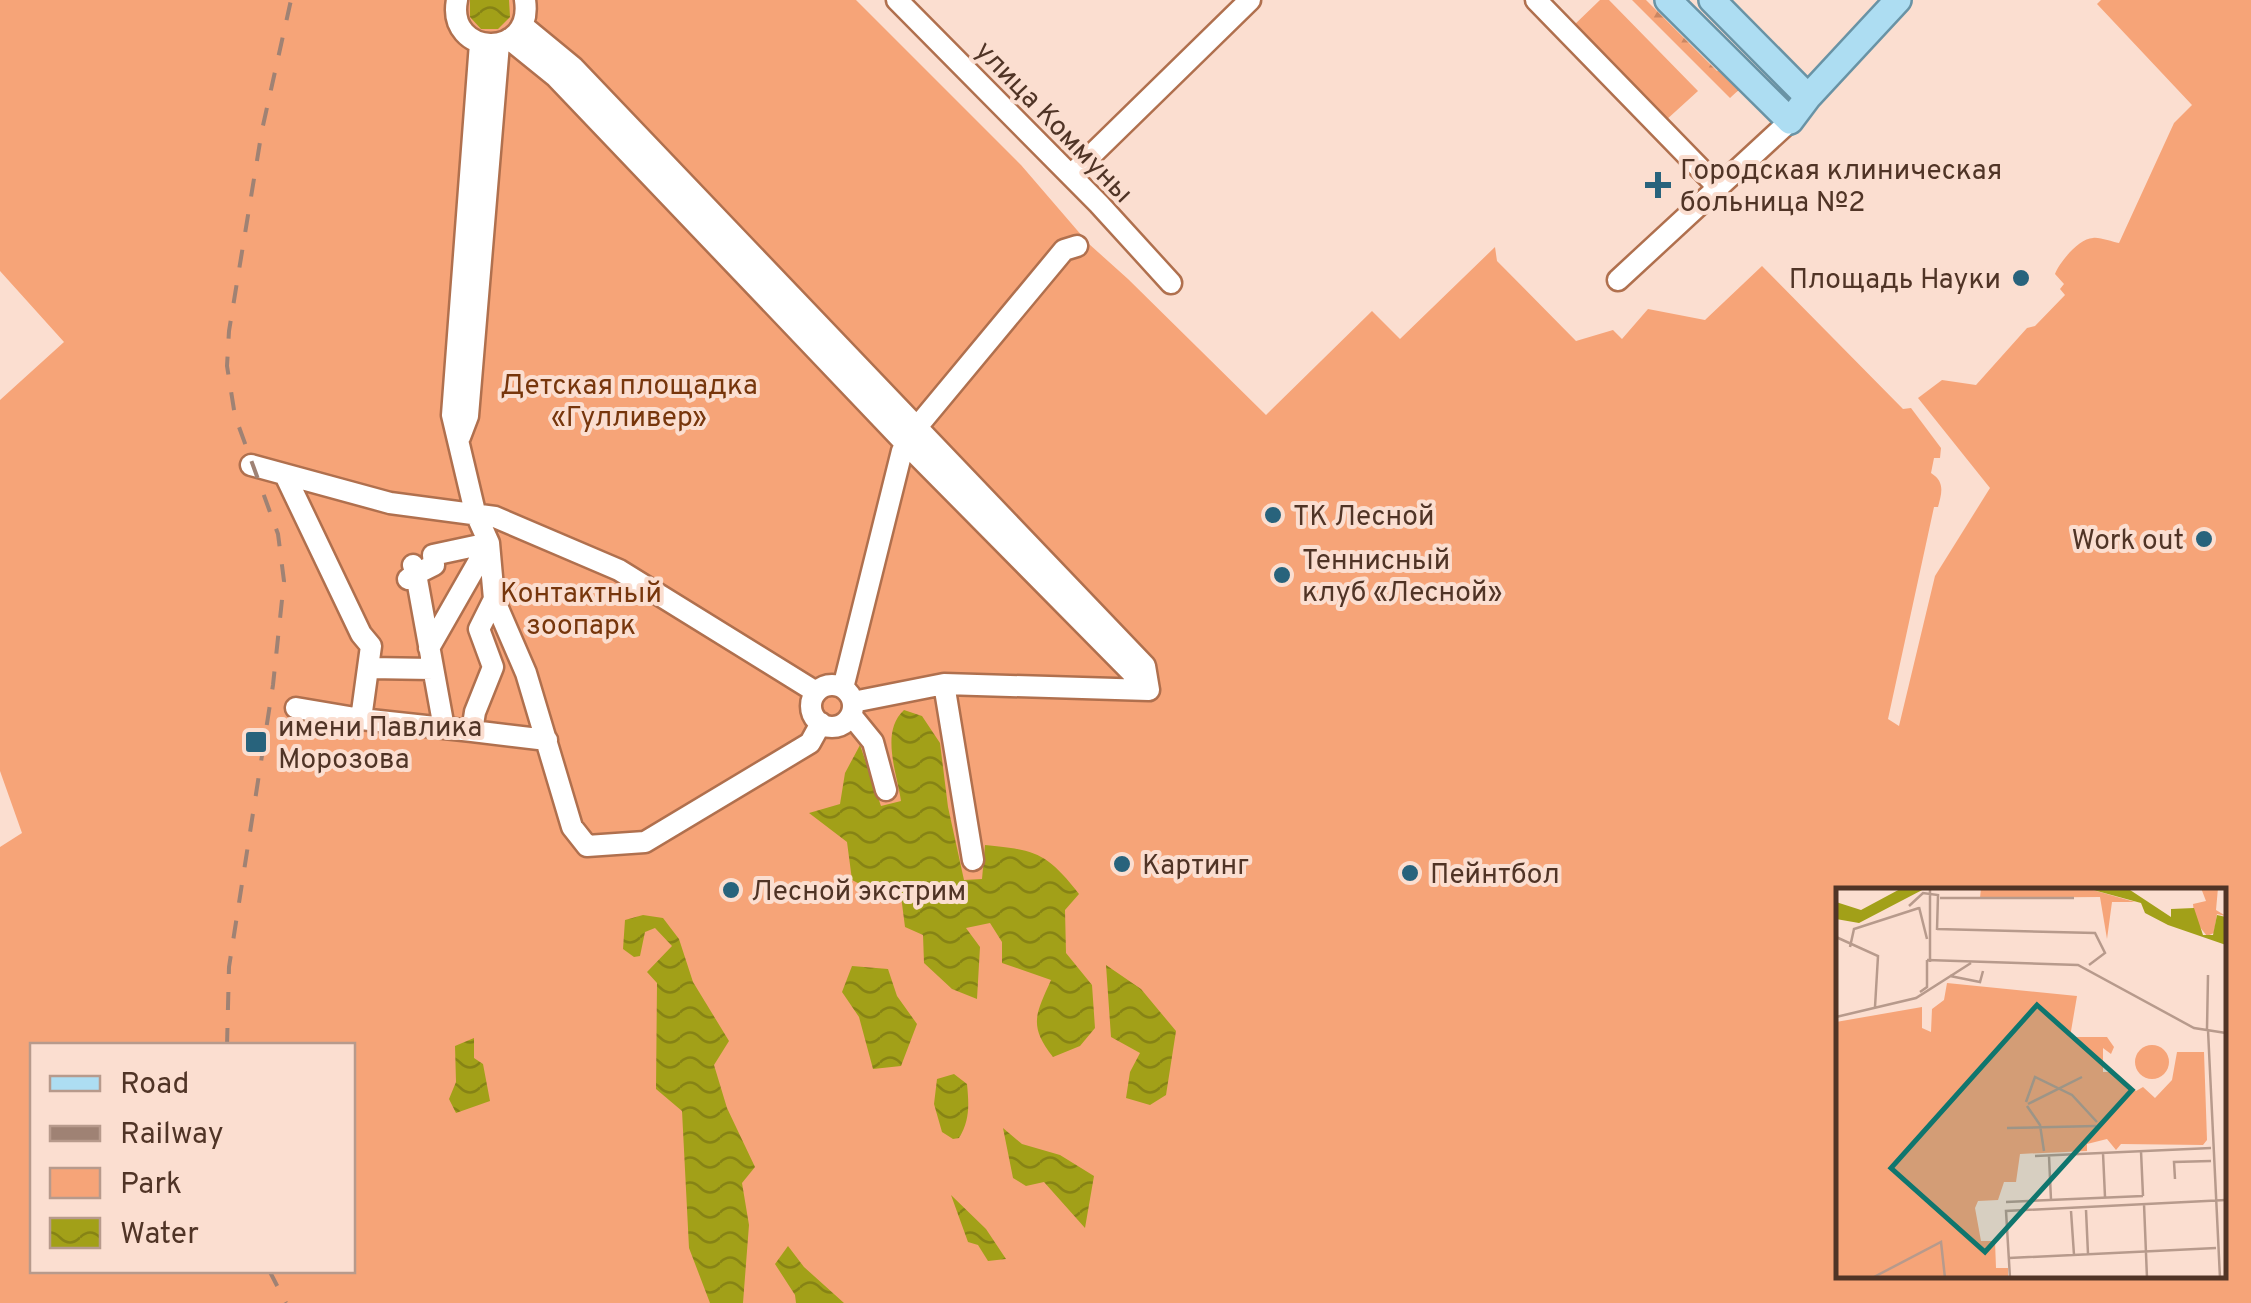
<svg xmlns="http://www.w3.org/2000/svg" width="2251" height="1303" viewBox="0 0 2251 1303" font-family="Overpass,sans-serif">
	<defs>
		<pattern id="forest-firs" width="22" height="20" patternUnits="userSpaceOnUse" patternTransform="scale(2.5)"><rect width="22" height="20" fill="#f6a478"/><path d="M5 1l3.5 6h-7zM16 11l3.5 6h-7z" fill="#ca8662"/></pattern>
		<pattern id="water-waves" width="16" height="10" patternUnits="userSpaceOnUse" patternTransform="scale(2.5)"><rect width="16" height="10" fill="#a2a018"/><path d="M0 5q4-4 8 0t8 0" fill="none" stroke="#868315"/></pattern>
	</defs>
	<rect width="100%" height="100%" fill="#fbded0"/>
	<!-- forest -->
	<path fill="url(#forest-firs)" d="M1632,0h14l71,71 7,-4 20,18 -14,13z"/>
	<!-- park -->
	<path fill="#f6a478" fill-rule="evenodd" d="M0,0h856l165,165 68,79 39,35 138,136 106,-104 28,28 95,-92 2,14 79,80 37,-11 9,9 26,-30 57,11 57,-54 141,143 8,-1 30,40 -1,10h-6l-3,15c14,9 11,19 7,34h-4l-46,212 11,7 36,-150 55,-88 -72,-90 24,-18 34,5 51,-57 8,-2 30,-31 -5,-6 4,-5 -9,-10c4,-11 24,-36 38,-36 7,-1 19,4 26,5l55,-120 18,-18 -95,-101 4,-4h150v1303h-2251v-456l22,-14 -22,-62v-371l64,-58 -64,-71zM1838,891h386v385h-386zM32,1046h320v224h-320z
		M1600,0h9l89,91 -33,30 -93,-94z"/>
	<!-- water -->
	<path fill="url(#water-waves)" d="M470,0h39l1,17 -12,12h-17l-11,-12z
		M904,710l18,6 18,27 8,64 16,73 18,-1 3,-34c51,5 62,8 94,49l-14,16 1,43 26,32 3,43 -15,18 -27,11c-25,-32 -17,-43 -2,-77l-49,-17v-21l-12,-19 -24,5 14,19 -3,52 -25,-10 -28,-26 -1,-28 -18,-8 -4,-31 -6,-3 -6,6 -37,-19 -5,-38 -38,-29 31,-9 5,-31 15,-28 21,61 20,-5c-4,-28 -21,-69 3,-91z
		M643,915l20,3 16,21 14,43 36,59 -15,24 13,43 28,59 -13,16 7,42 -6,78h-33l-21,-55 -7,-137 -26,-22 1,-106 -10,-11 25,-26 -17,-18 -10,4 -5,24 -6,1 -11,-8 2,-29z
		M1106,965l35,24 35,42 -10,64 -16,10 -24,-7 4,-26 10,-19 -29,-16z
		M852,966l36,3 9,27 20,28 -16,42 -28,3 -14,-52 -17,-25z
		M474,1038v20l9,6 7,37 -34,12 -7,-14 7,-17 -1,-36z
		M954,1074l13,10c2,21 3,36 -8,54l-6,1 -11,-7 -8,-28 3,-25z
		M1003,1128l19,16 38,11 34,21 -9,52 -41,-46 -18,4 -13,-8z
		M951,1195l35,34 20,30 -18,2 -10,-16 -10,-3z
		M788,1246l16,21 40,36h-48l-1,-8 -20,-31z"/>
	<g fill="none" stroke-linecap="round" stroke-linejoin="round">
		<defs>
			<path id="minor" d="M457,0c-11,57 77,60 68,0
				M897,0l202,204 72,79
				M1536,0l183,188
				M522,25l51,42 572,599 4,24
				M509,39l47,38 350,367 243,246
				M480,43l-28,372 23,97 14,31 5,56 32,74 46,154 15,19 58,-4 165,-99 11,-20
				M1071,175l179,-175
				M1618,280l172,-159
				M460,437l8,-21 31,-372
				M251,465l139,38 105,14 124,53 197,122
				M285,475l76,159 10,12 -10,73
				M413,565l3,9 18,-9 -1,-10 56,-12 -60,105
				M408,579l8,-5 28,154
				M369,668l64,1
				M944,684l29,176
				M811 706a21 21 0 1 1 42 0a21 21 0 1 1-42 0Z
				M843,688l59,-237 15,-24 147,-177 13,-4
				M853,702l91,-18 205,6
				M296,708l65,11 111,12 3,-19 18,-45 -14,-38 15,-30
				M851,715l22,27 13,48
				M472,731l75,9"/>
			<path id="major" d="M1668,0l122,121 18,-24 90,-97
				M1712,0l96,97"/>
		</defs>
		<!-- minor casing -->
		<use href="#minor" stroke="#b0704e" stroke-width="25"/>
		<!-- major casing -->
		<use href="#major" stroke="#6993a5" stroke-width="30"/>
		<!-- minor -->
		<use href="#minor" stroke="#fff" stroke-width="20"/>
		<!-- major -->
		<use href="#major" stroke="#adddf2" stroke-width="25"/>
		<!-- rail -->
		<path stroke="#9f8274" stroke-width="4" stroke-dasharray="18 18" stroke-linecap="butt" d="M227,1046l2,-79 44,-282 11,-104 -6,-47 -43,-118 -8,-50 2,-35 33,-201 29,-130
			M269,1270l17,33"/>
	</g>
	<!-- markers -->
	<g fill="#28637c" stroke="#fbded0" stroke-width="4">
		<path d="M1653 170h10v10h10v10h-10v10h-10v-10h-10v-10h10z"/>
		<circle cx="2021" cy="278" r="10"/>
		<circle cx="1273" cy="515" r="10"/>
		<circle cx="2204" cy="539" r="10"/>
		<circle cx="1282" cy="575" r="10"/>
		<rect x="244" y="730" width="24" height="24" rx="5"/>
		<circle cx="1122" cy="864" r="10"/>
		<circle cx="1410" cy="873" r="10"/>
		<circle cx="731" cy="890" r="10"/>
	</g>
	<g text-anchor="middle" stroke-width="8" stroke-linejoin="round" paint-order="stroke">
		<!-- street labels -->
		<g font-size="28" fill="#503426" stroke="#fbded0">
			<text transform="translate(1055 121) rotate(46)" y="10">улица Коммуны</text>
		</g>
		<!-- poi labels -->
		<g font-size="28" fill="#503426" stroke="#fbded0" text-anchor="start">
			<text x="1680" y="179">Городская клиническая<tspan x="1680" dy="32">больница №2</tspan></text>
			<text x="2001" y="288" text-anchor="end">Площадь Науки</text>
			<text x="1293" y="525">ТК Лесной</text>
			<text x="2184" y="549" text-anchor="end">Work out</text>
			<text x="1302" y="569">Теннисный<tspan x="1302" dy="32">клуб «Лесной»</tspan></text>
			<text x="278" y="736">имени Павлика<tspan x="278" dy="32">Морозова</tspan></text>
			<text x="1142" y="874">Картинг</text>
			<text x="1430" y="883">Пейнтбол</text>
			<text x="751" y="900">Лесной экстрим</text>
		</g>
		<!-- park labels -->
		<g font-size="28" fill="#77360c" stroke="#fbded0">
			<text x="629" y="394">Детская площадка<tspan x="629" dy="32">«Гулливер»</tspan></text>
			<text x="581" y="602">Контактный<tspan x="581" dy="32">зоопарк</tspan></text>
		</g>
	</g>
	<!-- overview -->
	<g transform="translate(1836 888)">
		<rect width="390" height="390" fill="#fbded0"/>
		<path d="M145,0h105l49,14h-23l-5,37 -7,-42 -120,1zM365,0h17l-2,22 10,6 -9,-2 -3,19 -7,3 -12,-15 -2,-17 13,-3z" fill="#f6a478"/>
		<path d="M111,95l130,13 -7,41h37l7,10 -3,7 -8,-6v24h12l21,19 7,-4 12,11 17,-18 5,-28h27l3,88 -4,5 -82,-1 -5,6 -9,-11 -20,5v7l-67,3 -4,28h-12l-6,18 -20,1 -3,7 6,33h14l1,27h12v10h-172v-256l86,-15v21l9,4 1,-23 12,-9zM299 174a17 17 0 1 1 34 0a17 17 0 1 1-34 0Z" fill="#f6a478"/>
		<path d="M66,0h24l-67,35 -23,-4v-17l25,8zM250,0h41l44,29v-8l23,-1 9,27h10l4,-20 9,2v28l-58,-20 -23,-12 -4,-10z" fill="#a2a018"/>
		<path fill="none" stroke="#b79a8c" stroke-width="2.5" d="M94,0v74M104,10h134M73,18l14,-13 15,2 -1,35M83,19l8,32M101,41l158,4 10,20 -16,12M0,49l42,19 -3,51M14,59l4,-18 65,-21M91,72l151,5 116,63 32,5M114,88l30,6 3,-11M84,104l7,-5v-27M0,129l80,-19 55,-35M371,141l1,-54M372,142l12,248M190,214l9,-25 37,18 25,27M192,216l54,-27M191,218l13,19 4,26M171,240l89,-2M305,263l2,45M267,265l2,44M199,268l176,-8M213,268l2,44M339,291l-1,-17 37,-1M170,314l137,-6M308,316l3,74M250,322l2,44M235,323l3,44M173,370l207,-10M36,390l69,-36 4,36M174,390l-4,-67 220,-11"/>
		<path fill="#0f766e" fill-opacity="0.15" stroke="#0f766e" stroke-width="5" d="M201,117l95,85 -147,162 -94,-84z"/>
		<rect width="390" height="390" fill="none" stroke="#503426" stroke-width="5"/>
	</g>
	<!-- legend -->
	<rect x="30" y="1043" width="325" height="230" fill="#fbded0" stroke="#b79a8c" stroke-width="2.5"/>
	<rect x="50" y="1076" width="50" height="15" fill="#adddf2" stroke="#b79a8c" stroke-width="2.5"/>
	<text x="120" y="1093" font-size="30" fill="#503426">Road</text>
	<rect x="50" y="1126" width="50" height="15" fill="#9f8274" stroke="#b79a8c" stroke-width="2.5"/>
	<text x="120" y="1143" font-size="30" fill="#503426">Railway</text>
	<rect x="50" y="1168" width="50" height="30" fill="#f6a478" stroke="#b79a8c" stroke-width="2.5"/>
	<text x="120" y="1193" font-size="30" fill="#503426">Park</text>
	<rect x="50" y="1218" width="50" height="30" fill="url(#water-waves)" stroke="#b79a8c" stroke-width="2.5"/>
	<text x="120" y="1243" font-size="30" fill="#503426">Water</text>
</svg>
